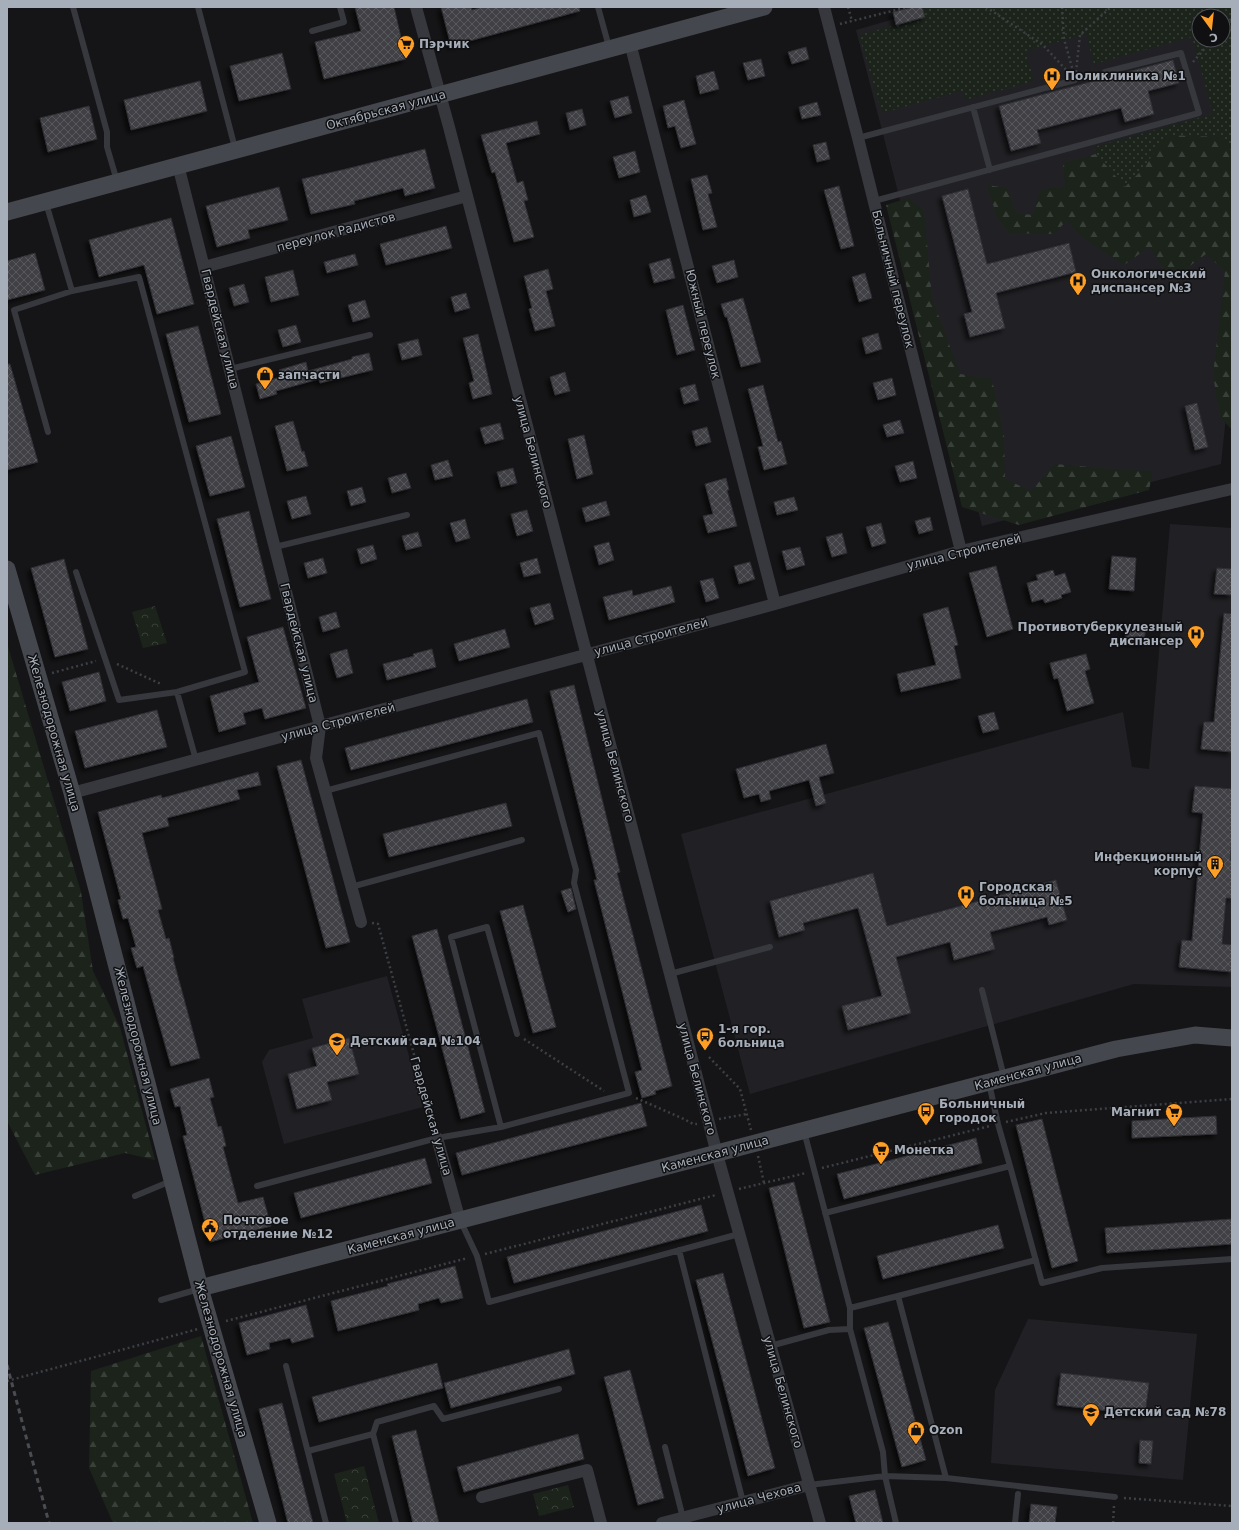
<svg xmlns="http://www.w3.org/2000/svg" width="1239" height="1530" viewBox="0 0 1239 1530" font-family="'DejaVu Sans',sans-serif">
	<defs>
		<pattern id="grass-dots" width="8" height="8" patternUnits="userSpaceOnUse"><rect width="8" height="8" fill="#1b231b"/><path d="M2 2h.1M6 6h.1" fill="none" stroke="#39403a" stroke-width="1.8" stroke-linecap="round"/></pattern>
		<pattern id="forest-firs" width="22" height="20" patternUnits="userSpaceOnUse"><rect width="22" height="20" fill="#1b231b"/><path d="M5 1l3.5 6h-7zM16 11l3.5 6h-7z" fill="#39403a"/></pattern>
		<pattern id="park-crowns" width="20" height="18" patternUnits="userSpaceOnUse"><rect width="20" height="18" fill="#1b231b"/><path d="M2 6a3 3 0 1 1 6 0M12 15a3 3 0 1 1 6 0" fill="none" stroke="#39403a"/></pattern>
		<pattern id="building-cross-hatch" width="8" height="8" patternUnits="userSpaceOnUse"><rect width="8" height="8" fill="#3f4045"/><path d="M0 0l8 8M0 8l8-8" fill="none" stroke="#58595e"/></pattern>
		<filter id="shadow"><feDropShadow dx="-3.5" dy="3.5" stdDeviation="2" flood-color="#0009"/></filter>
	</defs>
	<rect width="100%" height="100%" fill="#151517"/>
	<!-- built -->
	<path fill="#212125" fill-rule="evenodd" d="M935,7h297v354l-11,103 -239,62 -84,-334 -42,-162zM1199,16h24v24h-24z
		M1170,524l62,4v459l-98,-3 -384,110 -69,-260 442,-122 9,55 17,2z
		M387,976l36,131 -139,37 -22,-82 7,-12 44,-12 -11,-39z
		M1028,1319l169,15 -14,146 -192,-17 4,-73z"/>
	<!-- grass -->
	<path fill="url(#grass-dots)" fill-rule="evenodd" d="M922,7h310v145l-11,-15 -55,-2 -22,33 -19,19 -29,-33 -2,-7 119,-33 -21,-77 -98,27 -8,-30 -60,17 8,30 -69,19 -3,-9 -80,22 -23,-78 66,-18zM1199,16h24v24h-24z"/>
	<!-- forest -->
	<path fill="url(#forest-firs)" d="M1166,135l55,2 11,15v278l-12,-13 -7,-42 12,-104 -19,-17 -34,25 -23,-32 -25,18 -44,-29 -13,-16 -13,14 -45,-1 -12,-16 -10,-32 20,3 9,25 16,2 9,-26 24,-2 -2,-24 33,-9 29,33 19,-19z
		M908,198l16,13 8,87 28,76 32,5 12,58 1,42 26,12 24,-27 57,5 41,2 -4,19 -130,35 -57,-18 -76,-302z
		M7,643l74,249 12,79 27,56 35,133 -30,-7 -90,22 -28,-54z
		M201,1336l52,187h-140l-24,-55 2,-97z"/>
	<!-- park -->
	<path fill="url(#park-crowns)" d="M155,606l12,37 -24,5 -11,-36z
		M364,1466l15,57h-32l-13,-49z
		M568,1485l6,22 -35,9 -6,-22z"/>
	<!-- building -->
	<path fill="url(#building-cross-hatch)" stroke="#2f2f34" filter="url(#shadow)" d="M355,7h39l12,52 -82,20 -9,-37 46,-11z
		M441,7h30l1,3 11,-3h96l1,4 -129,35z
		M914,7h8l3,10 -29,8 -3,-13z
		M806,47l3,12 -17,5 -4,-12z
		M282,53l9,36 -52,12 -9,-35z
		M761,59l4,17 -17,4 -5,-17z
		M1173,60l6,23 -31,8 6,23 -29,8 -4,-14 -84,22 4,13 -30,8 -12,-45z
		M714,71l5,18 -19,5 -4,-18z
		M200,81l7,30 -76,19 -7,-30z
		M628,96l4,17 -17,5 -5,-17z
		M684,100l12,44 -15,4 -6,-22 -7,2 -5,-22z
		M817,102l4,13 -19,4 -3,-12z
		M89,106l8,33 -49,13 -8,-34z
		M582,109l4,16 -16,5 -4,-17z
		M537,121l3,13 -34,9 11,40 6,-2 5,19 -4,1 10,36 -20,5 -19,-70 -3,1 -11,-38z
		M826,142l4,17 -13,3 -4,-17z
		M425,149l10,39 -30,8 -2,-8 -49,13 1,3 -44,10 -9,-35 44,-10z
		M635,151l5,21 -21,6 -6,-21z
		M707,175l5,18 -4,1 9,33 -14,3 -12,-51z
		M839,186l15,60 -13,3 -17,-59z
		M279,187l9,33 -40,10 2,8 -33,9 -11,-41z
		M968,189l19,75 82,-21 7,29 -80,21 9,35 -35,9 -6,-23 8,-2 -30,-116z
		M646,195l5,17 -17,5 -4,-17z
		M171,218l23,86 -37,10 -13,-49 -45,12 -10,-37z
		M446,226l6,22 -66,17 -6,-21z
		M35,253l10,37 -38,10v-39z
		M355,254l3,11 -31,8 -3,-11z
		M670,258l5,20 -21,5 -5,-19z
		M734,260l4,17 -21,6 -5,-17z
		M548,269l5,20 -7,2 9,35 -20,5 -6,-22 3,-1 -8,-32z
		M293,270l6,25 -28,7 -6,-25z
		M865,273l7,25 -13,4 -7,-25z
		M244,284l5,18 -15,4 -5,-18z
		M466,293l4,15 -15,4 -4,-15z
		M743,298l18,64 -20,5 -14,-50h-2l-4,-13z
		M365,300l5,17 -17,5 -5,-17z
		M683,305l12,45 -18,5 -11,-45z
		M296,325l5,17 -18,5 -5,-17z
		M198,326l23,88 -32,8 -23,-88z
		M878,333l4,16 -16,5 -4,-16z
		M478,334l14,60 -19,5 -4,-16 5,-2 -11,-43z
		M418,339l4,16 -20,5 -4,-16z
		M369,353l4,17 -53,13 -1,-4 -43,12 1,3 -17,5 -4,-15 25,-7 -2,-7 27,-8 2,9 44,-12v-2z
		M7,364h3l28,98 -31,8z
		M565,372l5,19 -15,4 -5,-18z
		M892,378l4,17 -18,5 -5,-17z
		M695,384l4,16 -15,4 -4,-16z
		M763,385l15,57 3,-1 6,23 -23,6 -6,-23 5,-1 -15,-57z
		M1197,403l11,44 -13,3 -10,-44z
		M900,420l4,13 -17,4 -4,-12z
		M293,421l9,31 2,-1 4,15 -21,5 -12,-45z
		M500,423l4,16 -19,5 -5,-16z
		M707,427l4,15 -15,4 -4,-15z
		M584,435l9,39 -16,5 -9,-40z
		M231,436l14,51 -35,9 -14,-50z
		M448,460l5,16 -18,4 -4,-15z
		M913,461l4,17 -17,4 -5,-16z
		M513,468l4,15 -16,4 -4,-15z
		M406,473l5,15 -19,5 -4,-15z
		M726,478l3,12h-2l10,36 -29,7 -5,-17 10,-2 -8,-30z
		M362,487l4,15 -15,4 -4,-15z
		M306,496l5,18 -19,5 -5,-18z
		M794,497l4,13 -21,5 -3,-13z
		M606,501l4,14 -24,7 -4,-14z
		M527,510l6,21 -16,5 -6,-22z
		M249,511l22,88 -31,8 -23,-88z
		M930,517l3,13 -14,4 -4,-13z
		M465,519l5,19 -14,4 -6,-19z
		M881,523l5,20 -14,4 -6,-20z
		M418,532l4,14 -16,4 -4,-14z
		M842,533l5,20 -15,4 -6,-20z
		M609,542l5,18 -15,5 -5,-19z
		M373,545l4,14 -16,5 -4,-15z
		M800,547l5,18 -18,5 -5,-19z
		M1112,556l24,2 -2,33 -25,-2z
		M323,558l4,15 -19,5 -4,-15z
		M537,558l4,15 -17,4 -4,-14z
		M64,559l24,90 -33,8 -24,-89z
		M750,562l5,17 -16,5 -5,-18z
		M996,566l17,63 -26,8 -18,-64z
		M1217,568l15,1v26l-18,-1z
		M1053,570l2,6 10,-3 6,19 -10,3 1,3 -17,5 -2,-4 -11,3 -5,-19 11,-3 -2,-5z
		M713,578l6,20 -13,4 -6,-21z
		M671,586l4,16 -66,18 -6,-23 29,-7 1,6z
		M550,603l4,16 -19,6 -5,-17z
		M948,607l10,38 -4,1 7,32 -60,14 -4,-18 39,-9 -13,-51z
		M336,612l4,15 -17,5 -4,-15z
		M1224,613l8,1v138l-31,-3 3,-27h10z
		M1126,624l20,2 -2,17 -19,-1z
		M283,627l23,81 -41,11 -3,-11 -19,5 3,11 -27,8 -9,-36 49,-14 -12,-45z
		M505,629l5,18 -51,14 -5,-17z
		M347,649l6,24 -16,5 -7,-24z
		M432,649l4,18 -49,13 -4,-16 31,-8 -1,-2z
		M1086,654l4,15 -5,2 9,32 -27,8 -9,-33 -4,1 -4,-16z
		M99,672l7,29 -36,10 -8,-29z
		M574,685l46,187 -3,1 55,213 -17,5 1,3 -14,4 -7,-26 7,-2 -48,-190h3l-47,-189z
		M527,699l6,23 -182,48 -6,-22z
		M157,710l10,37 -82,21 -10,-37z
		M994,712l5,17 -16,4 -5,-17z
		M826,744l8,29 -15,4 7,26 -10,3 -7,-26 -40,11 2,8 -10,3 -2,-8 -15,4 -8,-29z
		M301,760l49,182 -24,6 -49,-182z
		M258,772l3,13 -24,5 3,9 -73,19 2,8 -27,7 20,76 -4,1 8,29 3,-1 5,20h-1l27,100 -29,8 -28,-100 -6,2 -6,-20 5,-1 -8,-29 -5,1 -5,-19 3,-1 -23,-87 63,-17 1,3z
		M1195,786l37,3v49l-2,22h2v38h-6l-4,46 10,1v27l-53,-5 3,-27 10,1 11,-128 -11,-1z
		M506,803l6,23 -123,31 -6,-23z
		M873,873l14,53 169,-46 11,40 -18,5 -2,-8 -57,15 5,17 -41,11 -4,-18 -54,15 15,56 -63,17 -6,-24 40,-10 -24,-88 -55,15 2,7 -26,7 -9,-36z
		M571,888l5,21 -8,3 -7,-21z
		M523,905l33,122 -23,6 -33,-122z
		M437,929l48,183 -24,7 -49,-183z
		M349,1038l10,36 -32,8 5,18 -35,9 -9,-35 29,-8 -5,-18z
		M209,1078l5,19 -4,1 8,29 3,-1 5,20 -3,1 15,56 25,-6 8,29 -61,16 -27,-106 4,-1 -7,-29 -5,1 -5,-18z
		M641,1103l6,23 -185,49 -6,-22z
		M1216,1116l1,18 -85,4v-17z
		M1042,1119l36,142 -26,7 -36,-143z
		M976,1138l6,25 -138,36 -7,-25z
		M425,1158l7,25 -131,35 -7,-25z
		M794,1182l36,140 -26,6 -35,-140z
		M701,1205l7,26 -194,52 -7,-26z
		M1232,1219v25l-125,9 -2,-25z
		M998,1225l6,23 -121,31 -6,-23z
		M455,1266l8,32 -22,5 -2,-5 -21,6 1,6 -81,21 -7,-30 57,-15 -1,-2z
		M723,1273l52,195 -27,8 -52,-196z
		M306,1305l8,32 -22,6 -2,-5 -21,5 1,6 -23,6 -8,-32z
		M888,1322l38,138 -24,7 -38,-139z
		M569,1349l6,25 -124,34 -7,-25z
		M437,1363l6,25 -124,34 -7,-25z
		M630,1370l34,128 -26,7 -34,-128z
		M1061,1373l88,10 -4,32 -88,-10z
		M282,1403l31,120h-25l-29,-114z
		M416,1430l23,93h-26l-21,-87z
		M578,1434l6,25 -120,33 -7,-25z
		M1140,1440l13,1 -2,23 -12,-1z
		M875,1490l8,33h-27l-7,-27z
		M1031,1504l26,3 -2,16h-26z"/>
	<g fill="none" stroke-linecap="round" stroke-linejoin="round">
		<!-- path -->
		<path stroke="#3c3f44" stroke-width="2.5" stroke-dasharray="2 3" stroke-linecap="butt" d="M848,7l4,14
			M986,7l57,38 25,27
			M1062,7l2,32 9,32
			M840,24l68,-17
			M1223,28l9,-10
			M1193,62l19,-22
			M1076,72l4,-37 31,-28
			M117,664l44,20
			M52,673l44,-12
			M372,923l6,1 56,203
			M524,1039l80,52
			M709,1057l31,32 11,41
			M636,1098l48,21 9,5h4
			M719,1119l28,-5
			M1006,1122l40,-9 186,-14
			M758,1156l6,27
			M822,1168l168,-42
			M739,1189l67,-16
			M485,1254l231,-59
			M226,1321l242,-63
			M7,1381l191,-52
			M1124,1498l108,8
			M1113,1523l1,-17"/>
		<!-- lane -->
		<path stroke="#36383d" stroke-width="6" d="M73,7l34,125v15l10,34
			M198,7l37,141
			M598,7l11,40
			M312,31l32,-9 -4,-15
			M973,107l17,63
			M858,138l217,-58
			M874,201l325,-88 -18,-60 -76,19
			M46,203l26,88
			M230,369l140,-34
			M48,432l-34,-122 58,-19 67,-14 106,395 -68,20 -58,8 -43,-128
			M275,547l132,-32
			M177,692l19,68
			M351,887l171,-47
			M670,974l100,-27
			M982,990l22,87
			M501,1127l-50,-190 36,-10 30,107
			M804,1131l46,177 48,-12 48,182 -61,-2 11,47
			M1010,1166l32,117 60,-15 130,-9
			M257,1186l180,-48 64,-11 128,-34 -55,-210 2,-13 -37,-137 -214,58
			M135,1196l36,-15
			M825,1213l185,-47 -12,-42 -9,-41
			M461,1222l16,34 12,46 250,-68
			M679,1250l64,252
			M898,1296l138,-36
			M161,1300l38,-11
			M770,1346l59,-16 21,-1
			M286,1366l40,157
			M373,1434l4,-12 57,-16 9,13 116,-30
			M665,1447l18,71
			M308,1451l65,-17 23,89
			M946,1478l169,19
			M809,1485l76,-9 -2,-24 -33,-123v-21
			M1015,1523l3,-29"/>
		<!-- street -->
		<path stroke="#36383d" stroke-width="12" d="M416,7l33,120 268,1027 103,369
			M824,7l34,131 103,413
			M630,43l145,561
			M178,165l142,561 -4,32 45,164
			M204,267l263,-71
			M72,793l703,-189 186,-53 271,-62
			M437,1138l23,83
			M482,1497l105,-27 14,53
			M662,1523l147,-38"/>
		<!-- secondary -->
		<path stroke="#44474d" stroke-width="17" d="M7,212l757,-205
			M7,569l65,224 128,495 68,235
			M200,1288l916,-239 79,-14 37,3"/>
		<!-- rail -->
		<path stroke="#494c52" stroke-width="3" stroke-dasharray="5 4" stroke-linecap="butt" d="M7,1365l42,158"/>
	</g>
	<!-- icons -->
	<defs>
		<symbol id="supermarket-pin" viewBox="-11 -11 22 30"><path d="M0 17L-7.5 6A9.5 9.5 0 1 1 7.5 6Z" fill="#ff9f26" stroke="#101012"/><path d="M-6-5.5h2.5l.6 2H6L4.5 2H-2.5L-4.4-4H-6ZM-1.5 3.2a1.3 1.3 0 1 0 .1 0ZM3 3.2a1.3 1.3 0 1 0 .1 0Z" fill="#111"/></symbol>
		<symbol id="hospital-pin" viewBox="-11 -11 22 30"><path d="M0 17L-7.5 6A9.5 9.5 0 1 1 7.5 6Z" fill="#ff9f26" stroke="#101012"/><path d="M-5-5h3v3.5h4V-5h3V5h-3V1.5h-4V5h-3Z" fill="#111"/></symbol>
		<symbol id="shop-pin" viewBox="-11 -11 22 30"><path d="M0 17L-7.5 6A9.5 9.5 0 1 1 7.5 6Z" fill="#ff9f26" stroke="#101012"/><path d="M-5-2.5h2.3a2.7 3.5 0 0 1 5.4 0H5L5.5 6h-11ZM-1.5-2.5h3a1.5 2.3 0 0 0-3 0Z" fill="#111"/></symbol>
		<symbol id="building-pin" viewBox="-11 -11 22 30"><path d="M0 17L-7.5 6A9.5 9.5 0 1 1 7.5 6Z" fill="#ff9f26" stroke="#101012"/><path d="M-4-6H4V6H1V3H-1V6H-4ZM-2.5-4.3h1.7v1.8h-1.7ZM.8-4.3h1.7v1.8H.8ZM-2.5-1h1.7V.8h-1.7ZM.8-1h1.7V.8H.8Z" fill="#111"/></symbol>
		<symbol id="bus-pin" viewBox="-11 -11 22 30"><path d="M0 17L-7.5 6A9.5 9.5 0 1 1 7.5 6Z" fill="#ff9f26" stroke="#101012"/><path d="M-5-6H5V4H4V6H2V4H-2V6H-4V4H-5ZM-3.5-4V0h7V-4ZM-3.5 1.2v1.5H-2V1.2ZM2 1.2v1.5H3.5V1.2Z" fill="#111"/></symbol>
		<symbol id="school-pin" viewBox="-11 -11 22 30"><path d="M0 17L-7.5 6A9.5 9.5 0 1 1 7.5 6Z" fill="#ff9f26" stroke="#101012"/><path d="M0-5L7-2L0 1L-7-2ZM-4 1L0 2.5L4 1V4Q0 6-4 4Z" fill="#111"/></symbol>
		<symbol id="civic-pin" viewBox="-11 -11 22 30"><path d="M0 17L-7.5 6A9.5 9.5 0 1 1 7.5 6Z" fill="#ff9f26" stroke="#101012"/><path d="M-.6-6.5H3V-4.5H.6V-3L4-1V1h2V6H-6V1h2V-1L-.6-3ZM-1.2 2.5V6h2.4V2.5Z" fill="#111"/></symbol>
	</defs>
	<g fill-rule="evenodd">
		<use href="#supermarket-pin" x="396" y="34" width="20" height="27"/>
		<use href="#hospital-pin" x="1042" y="66" width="20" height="27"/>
		<use href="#hospital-pin" x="1068" y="271" width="20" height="27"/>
		<use href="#shop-pin" x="255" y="365" width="20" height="27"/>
		<use href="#hospital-pin" x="1186" y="624" width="20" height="27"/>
		<use href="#building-pin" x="1205" y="854" width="20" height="27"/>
		<use href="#hospital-pin" x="956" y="884" width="20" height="27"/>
		<use href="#bus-pin" x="695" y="1026" width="20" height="27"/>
		<use href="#school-pin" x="327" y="1031" width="20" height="27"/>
		<use href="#bus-pin" x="916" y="1101" width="20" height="27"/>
		<use href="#supermarket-pin" x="1164" y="1102" width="20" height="27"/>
		<use href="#supermarket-pin" x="871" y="1140" width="20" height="27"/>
		<use href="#civic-pin" x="200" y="1217" width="20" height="27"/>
		<use href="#school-pin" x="1081" y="1402" width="20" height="27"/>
		<use href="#shop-pin" x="906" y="1420" width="20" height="27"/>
	</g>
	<g text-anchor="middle" stroke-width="3" stroke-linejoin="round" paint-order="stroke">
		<!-- poi labels -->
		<g font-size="12" font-weight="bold" fill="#a6aeb9" stroke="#101012" text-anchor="start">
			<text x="419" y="48">Пэрчик</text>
			<text x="1065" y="80">Поликлиника №1</text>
			<text x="1091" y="278">Онкологический<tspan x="1091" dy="14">диспансер №3</tspan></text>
			<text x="278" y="379">запчасти</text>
			<text x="1183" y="631" text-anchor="end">Противотуберкулезный<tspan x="1183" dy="14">диспансер</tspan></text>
			<text x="1202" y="861" text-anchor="end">Инфекционный<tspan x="1202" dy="14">корпус</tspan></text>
			<text x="979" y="891">Городская<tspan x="979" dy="14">больница №5</tspan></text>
			<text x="718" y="1033">1-я гор.<tspan x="718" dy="14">больница</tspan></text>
			<text x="350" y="1045">Детский сад №104</text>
			<text x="939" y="1108">Больничный<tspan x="939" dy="14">городок</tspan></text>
			<text x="1161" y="1116" text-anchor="end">Магнит</text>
			<text x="894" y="1154">Монетка</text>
			<text x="223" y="1224">Почтовое<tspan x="223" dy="14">отделение №12</tspan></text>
			<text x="1104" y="1416">Детский сад №78</text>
			<text x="929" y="1434">Ozon</text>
		</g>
		<!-- street labels -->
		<g font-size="12" fill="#a6aeb9" stroke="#101012">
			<text transform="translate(386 110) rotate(-15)" y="4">Октябрьская улица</text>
			<text transform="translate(336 232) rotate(-15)" y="4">переулок Радистов</text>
			<text transform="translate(893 279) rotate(76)" y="4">Больничный переулок</text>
			<text transform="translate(703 324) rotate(76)" y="4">Южный переулок</text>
			<text transform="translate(220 329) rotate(76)" y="4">Гвардейская улица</text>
			<text transform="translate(533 452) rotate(75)" y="4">улица Белинского</text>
			<text transform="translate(964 552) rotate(-14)" y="4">улица Строителей</text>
			<text transform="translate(651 637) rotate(-15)" y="4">улица Строителей</text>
			<text transform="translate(299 643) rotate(76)" y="4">Гвардейская улица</text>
			<text transform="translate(338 722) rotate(-15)" y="4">улица Строителей</text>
			<text transform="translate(54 733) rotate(74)" y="4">Железнодорожная улица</text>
			<text transform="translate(615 766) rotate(75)" y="4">улица Белинского</text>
			<text transform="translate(138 1046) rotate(76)" y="4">Железнодорожная улица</text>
			<text transform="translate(1028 1072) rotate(-15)" y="4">Каменская улица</text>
			<text transform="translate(697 1079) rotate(75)" y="4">улица Белинского</text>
			<text transform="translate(431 1116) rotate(74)" y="4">Гвардейская улица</text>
			<text transform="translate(715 1154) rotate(-15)" y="4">Каменская улица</text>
			<text transform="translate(401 1236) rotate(-15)" y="4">Каменская улица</text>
			<text transform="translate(221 1359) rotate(74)" y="4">Железнодорожная улица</text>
			<text transform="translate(783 1392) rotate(74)" y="4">улица Белинского</text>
			<text transform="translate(759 1498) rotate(-15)" y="4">улица Чехова</text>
		</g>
	</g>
	<!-- border -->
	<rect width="1239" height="1530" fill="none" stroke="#a6aeb9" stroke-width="16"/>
	<!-- north arrow -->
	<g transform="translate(1211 28) rotate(165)"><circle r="19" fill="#101012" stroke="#4c4f55"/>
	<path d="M0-3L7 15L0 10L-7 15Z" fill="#ff9f26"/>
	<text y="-6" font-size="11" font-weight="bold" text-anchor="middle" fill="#a6aeb9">С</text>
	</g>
</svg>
